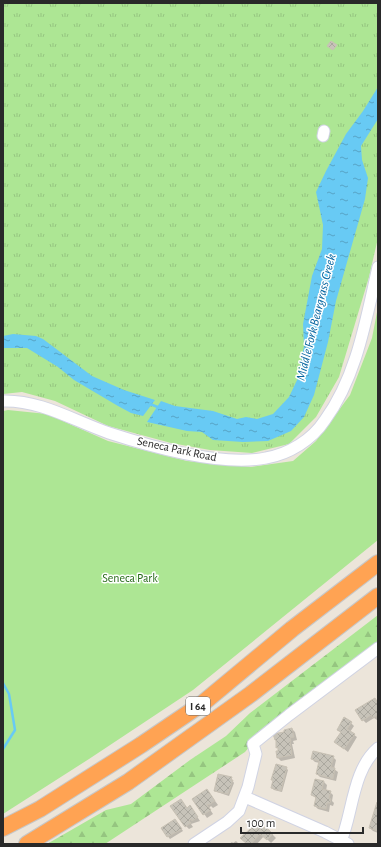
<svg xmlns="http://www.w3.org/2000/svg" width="381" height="847" viewBox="0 0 381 847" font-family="'Alegreya Sans',sans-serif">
	<defs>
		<pattern id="grass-tufts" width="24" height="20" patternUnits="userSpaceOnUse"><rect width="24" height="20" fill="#ade694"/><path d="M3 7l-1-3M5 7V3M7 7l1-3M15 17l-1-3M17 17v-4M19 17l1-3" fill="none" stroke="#95c580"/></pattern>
		<pattern id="forest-firs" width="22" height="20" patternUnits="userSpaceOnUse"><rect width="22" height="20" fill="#ade694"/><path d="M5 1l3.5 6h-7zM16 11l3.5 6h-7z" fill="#95c580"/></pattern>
		<pattern id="water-ripples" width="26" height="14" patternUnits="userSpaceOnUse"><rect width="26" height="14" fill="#68caf4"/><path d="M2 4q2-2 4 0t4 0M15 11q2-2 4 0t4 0" fill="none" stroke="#56a4c6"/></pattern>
		<pattern id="building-cross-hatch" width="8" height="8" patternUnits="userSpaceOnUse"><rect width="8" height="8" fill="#c7c3b9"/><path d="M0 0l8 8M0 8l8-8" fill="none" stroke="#aba89f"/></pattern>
	</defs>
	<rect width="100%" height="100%" fill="#ece5da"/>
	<!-- grass -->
	<path fill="url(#grass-tufts)" d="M3,3h375v235l-9,39 -30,100 -23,40 -27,27 -37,9 -42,-3 -39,-7 -63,-17 -53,-25 -33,-9 -19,2z"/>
	<!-- forest -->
	<path fill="url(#forest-firs)" d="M378,615v27l-83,63 -33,27 -17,20 -140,92h-58l59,-34 25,-6 59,-44 36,-24 24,-23z"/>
	<!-- park -->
	<path fill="#ade694" d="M378,307v233l-185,150 -104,69 -86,55v-403l5,-1 39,4 61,27 79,20 64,6 42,-6 23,-20 34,-46 22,-57z"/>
	<!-- water -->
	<path fill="url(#water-ripples)" d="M378,87v32l-17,27 1,14 6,18 -3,21 -29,102 -8,41 -14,53 -10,22 -13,14 -23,10 -25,1 -30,-2 -11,-8 -15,-1 -40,-9 14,-21 14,5 38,5 24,8 9,-2 11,2 16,-5 16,-17 9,-19 6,-32 -1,-22 9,-48 10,-27 1,-24 -7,-33 10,-21 20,-37 17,-23z
		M13,334l23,2 7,3 49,37 32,14 31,10 -12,16 -12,-3 -13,-7 -44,-26 -16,-13 -31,-19h-24v-12z"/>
	<!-- shadow -->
	<path fill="#0003" d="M378,703v16l-1,1 -3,-2 -8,5 -3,-3z
		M351,723l3,3 -4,6 7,5 -9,15 -13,-10 7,-9 -4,-3z
		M292,729l3,3 2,8 -4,1 1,3h-2l3,14 -14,3 -3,-3 1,-7 -2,-4v-5l-1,-2z
		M333,757l3,3 -2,9 4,3 -2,9 -16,-4 -3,-3 3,-11 -5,-1 -3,-3z
		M286,768l2,2 -6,22 -8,-2 -2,-2 2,-7 -2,-2z
		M231,778l3,5 -5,13 -12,-4 -2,-2z
		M316,780l8,2 3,3 -1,6 4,1 3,3 -1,6 2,2 -1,3 -3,-1 -1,7 -11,-3 -3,-3 2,-7 -5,-4z
		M207,790l11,15 -5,3 -2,-2 -2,2 4,6 -6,4 -13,-19z
		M378,804v29l-5,-2 -3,-3z
		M190,806l10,15 -9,3 2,3 -4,2 -3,-3 1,-18z
		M177,822l6,9 -13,8 -8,-10z
		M266,828l10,10 -5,5 -7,-7 -7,8h-9z
		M236,841l3,3h-10l3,-2 1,1z"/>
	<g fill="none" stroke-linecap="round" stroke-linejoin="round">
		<!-- stream -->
		<path stroke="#68caf4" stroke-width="2.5" d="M150,404l10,4
			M3,683l6,11 6,36 -12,19"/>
	</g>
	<!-- building -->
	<path fill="url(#building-cross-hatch)" stroke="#c8c1b4" d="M331,41l6,4 -4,5 -6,-4z
		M375,698l3,5v12l-5,3 -2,-3 -9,6 -7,-11z
		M344,717l8,5 -5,7 8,5 -11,15 -10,-7 7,-10 -4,-2z
		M292,728l2,9 -4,1 1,3h-1l2,14 -15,3 -1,-7h2v-4l-2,1v-8h-1l-2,-6 11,-2v-2z
		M313,751l21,5 -3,11 4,1 -2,11 -17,-5 3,-13 -8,-2z
		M276,764l11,3 -6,24 -10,-3 2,-8h-2z
		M218,774l14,3 -1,3h2l-5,14 -14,-3z
		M315,779l9,2 -2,8 9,2 -2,7 2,1 -1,4h-3l-1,6 -12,-3 2,-9 -5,-2z
		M207,789l8,12 -6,4 -1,-1 -1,1 4,5 -8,5 -11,-16z
		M181,799l6,9 3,-3 8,12 -6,4 -1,-2 -2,2 2,2 -6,4 -15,-21z
		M377,802l1,1v28l-9,-3z
		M175,819l7,10 -15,8 -6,-9z
		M258,822l6,6 2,-1 7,7 -6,6 -7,-6 -9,10h-4l-7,-6z"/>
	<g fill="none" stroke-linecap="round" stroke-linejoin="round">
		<defs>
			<path id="minor" d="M323,136l1,-5
				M3,401c38,-1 71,20 106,32 43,14 112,34 157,25 23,-4 46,-18 59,-38 32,-44 41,-101 53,-153
				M245,797l80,35 23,12
				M194,844l33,-22 12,-11 9,-24 8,-33 -3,-10 36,-29 89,-67
				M340,844c13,-30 12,-74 38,-96"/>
			<path id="highway" d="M3,828l37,-19 101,-64 62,-42 89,-74 86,-66
				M27,844l101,-62 123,-88 127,-98"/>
		</defs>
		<!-- minor casing -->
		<use href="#minor" stroke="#d0d3e3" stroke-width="13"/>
		<!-- highway casing -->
		<use href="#highway" stroke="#c7c7c7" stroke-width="18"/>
		<!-- minor -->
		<use href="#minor" stroke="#fff" stroke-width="11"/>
		<!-- highway -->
		<use href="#highway" stroke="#ffa353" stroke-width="16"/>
	</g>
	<g text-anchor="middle" stroke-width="3" stroke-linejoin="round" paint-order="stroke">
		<!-- shield labels -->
		<rect fill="#fff" stroke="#696969" stroke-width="1" x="186" y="697" width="24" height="18" rx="3"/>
		<g font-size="11" font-weight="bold" fill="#292929">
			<text x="198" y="710">I 64</text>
		</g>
		<!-- street labels -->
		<g font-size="12" fill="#292929" stroke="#fff">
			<text transform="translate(177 449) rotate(12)" y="4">Seneca Park Road</text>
		</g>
		<!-- park labels -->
		<g font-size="12" fill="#256916" stroke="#fff">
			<text x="130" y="582">Seneca Park</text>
		</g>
		<!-- water labels -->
		<g font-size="13" font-style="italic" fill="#0766a0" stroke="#fff">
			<text transform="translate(315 317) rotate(-76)" y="5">Middle Fork Beargrass Creek</text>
		</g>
	</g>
	<!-- border -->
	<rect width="381" height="847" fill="none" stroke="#292929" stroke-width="8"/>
	<!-- scale -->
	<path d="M241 827v6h122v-6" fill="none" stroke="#292929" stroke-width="2"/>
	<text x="247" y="827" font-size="12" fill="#292929" stroke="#ffffff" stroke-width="3" paint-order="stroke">100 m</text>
</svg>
